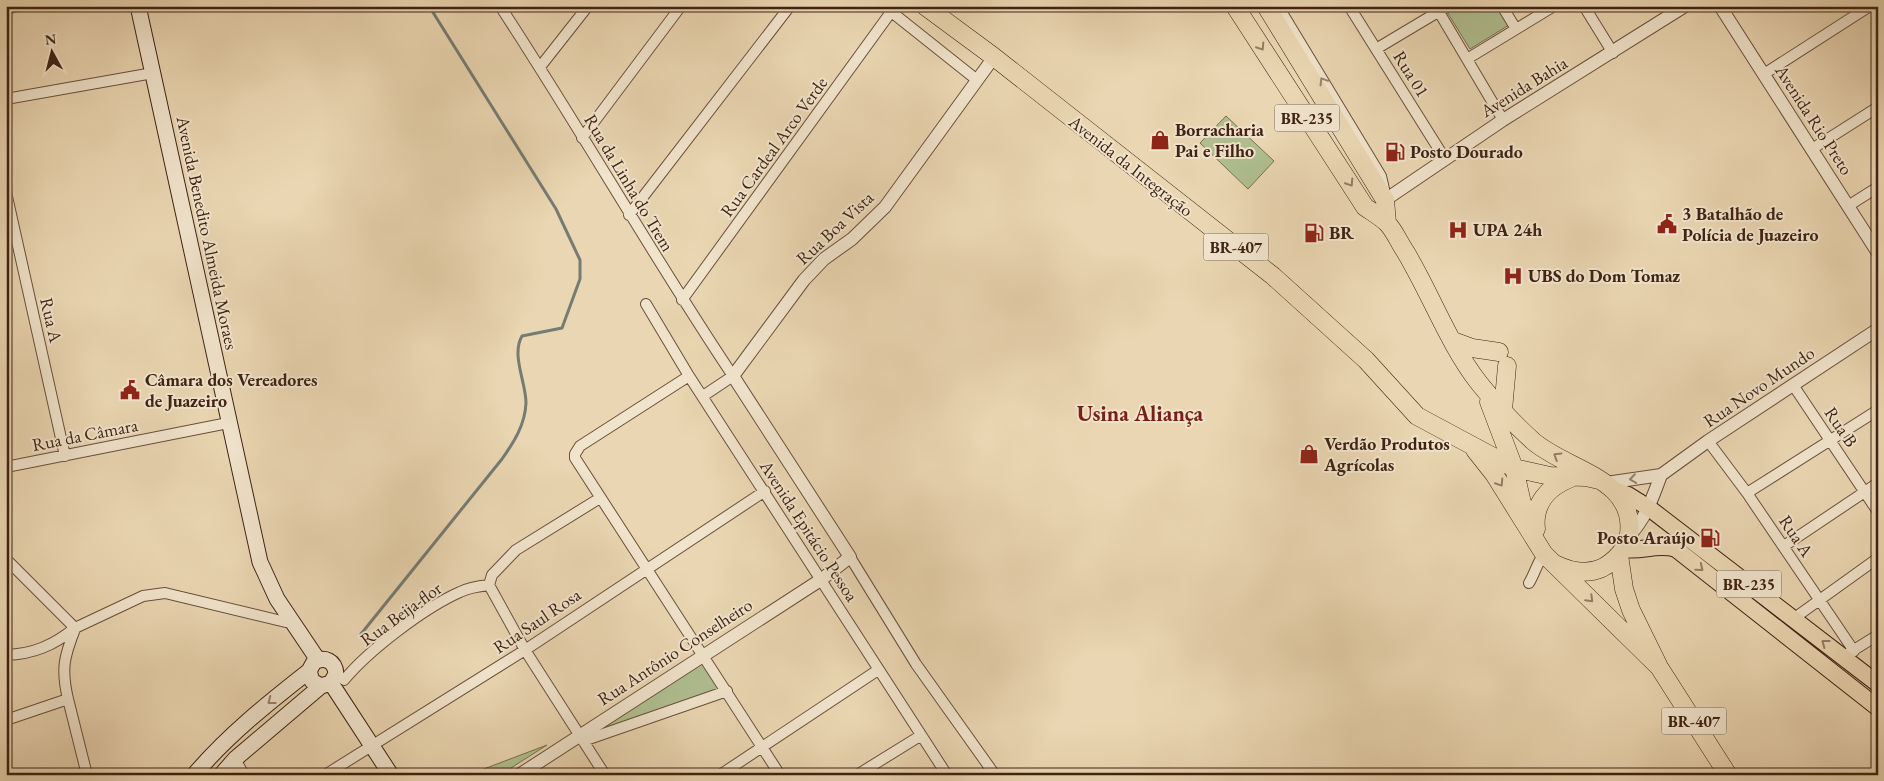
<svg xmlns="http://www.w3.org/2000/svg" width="1884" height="781" viewBox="0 0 1884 781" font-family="'EB Garamond',serif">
	<rect width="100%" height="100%" fill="#ead6b2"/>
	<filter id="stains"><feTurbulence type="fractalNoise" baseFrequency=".004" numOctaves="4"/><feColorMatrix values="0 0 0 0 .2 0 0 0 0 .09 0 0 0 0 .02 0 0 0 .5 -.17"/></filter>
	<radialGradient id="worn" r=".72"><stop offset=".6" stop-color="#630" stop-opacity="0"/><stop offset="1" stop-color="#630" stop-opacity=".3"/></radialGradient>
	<!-- green -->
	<path fill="#b0bf91" stroke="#787052" d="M1456,6h41l12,19 -39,24 -23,-37z
		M1226,116l48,45 -26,28 -48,-46z
		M702,662l20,28 -135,47z
		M547,745l-47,30h-32z"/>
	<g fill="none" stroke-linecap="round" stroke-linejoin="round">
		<!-- stream -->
		<path stroke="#767b74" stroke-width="3" d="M361,634l141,-175c12,-17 23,-34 24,-56 0,-21 -15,-48 -4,-67l40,-8 18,-49v-19l-24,-51 -127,-203"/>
		<defs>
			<path id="minor" d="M500,6c80,122 152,249 233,370l-30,20
				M884,6l93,74
				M1278,6l103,170 3,13
				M1349,6l96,153
				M1502,6l14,23
				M1584,6l29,47
				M6,9l12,-3
				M1439,12l64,108
				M1376,49l72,-43
				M1467,59l87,-53
				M540,67l48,-61
				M1764,74l106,-68
				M6,99l147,-26
				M582,138l99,-132
				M1812,149l66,-42
				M6,192l59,264
				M1848,206l30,-19
				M629,215l161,-209
				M682,300l209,-288
				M646,304l43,72 258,399
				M689,376l-109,70 -5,8v4l205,317
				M1793,385l85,127
				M1708,441l39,52 107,158
				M6,467l222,-44
				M1747,493l131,-83
				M1784,546l94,-63
				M850,557l66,107 79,111
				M6,559l69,69 68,-32 22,-3 129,31
				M1529,583c6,-10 8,-20 15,-29
				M489,585l36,65 80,125
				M1793,619l85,-61
				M1849,653l29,-18
				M6,655c28,-1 48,-10 69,-27
				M344,680c25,-30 80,-72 116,-88 8,-4 20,-6 29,-7l3,-10 24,-25 84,-52
				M68,699c-7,-30 -4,-42 7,-70
				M6,720l62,-21 19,76
				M583,741l144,-50
				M235,759l9,16
				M325,775l200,-125 240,-159
				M720,775l158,-105
				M857,775l63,-39"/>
			<path id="tertiary" d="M1720,6l158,247
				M1385,200l118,-80 182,-114
				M1606,483l55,-8 47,-34 170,-112
				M1629,536c17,-18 23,-37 32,-61
				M519,775l303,-196 28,-22 -117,-181 71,-96 20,-21 28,-20 33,-32 109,-150"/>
			<path id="secondary" d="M138,6l122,556 17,37 41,61
				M331,683l60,92
				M194,775c34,-40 73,-71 115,-104l5,-9c11,-6 21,-1 22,12l-5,9 -10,3 -9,-5 -3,-10
				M221,775l14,-16 86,-73"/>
			<path id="primary" d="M1617,491l11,4 21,13 229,176
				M1624,549c18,3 34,-6 52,0l202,159"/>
			<path id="trunk" d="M925,6l69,51 279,219 93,84 51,56 97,52 36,8 36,1 13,3
				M1235,6l130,201c7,5 16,10 22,16 7,7 12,19 18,28 26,43 43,92 74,132 16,20 35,41 54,58 33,29 103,37 96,93 -2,15 -14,27 -27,34 -16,7 -31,4 -47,-4
				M1266,6l119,194 2,23
				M1453,341l19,7 27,4
				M1489,402l25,66 8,35 5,8
				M1503,410l4,-44
				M1475,450l19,24 50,80 115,113
				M1536,529c-3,-26 12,-42 35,-51
				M1619,555l5,34 7,21 28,57 69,108"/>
		</defs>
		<!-- minor casing -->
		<use href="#minor" stroke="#6a4f3c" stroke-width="12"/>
		<!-- tertiary casing -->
		<use href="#tertiary" stroke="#6a4f3c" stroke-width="14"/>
		<!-- secondary casing -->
		<use href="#secondary" stroke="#3f2214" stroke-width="17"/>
		<!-- primary casing -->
		<use href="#primary" stroke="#3f2214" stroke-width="18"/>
		<!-- trunk casing -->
		<use href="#trunk" stroke="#3f2214" stroke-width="19"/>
		<!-- minor -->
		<use href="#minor" stroke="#f1e4cd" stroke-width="10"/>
		<!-- tertiary -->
		<use href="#tertiary" stroke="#f1e4cd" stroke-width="12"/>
		<!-- secondary -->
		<use href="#secondary" stroke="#f1e4cd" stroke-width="15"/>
		<!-- primary -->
		<use href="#primary" stroke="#ead6b2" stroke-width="16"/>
		<!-- trunk -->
		<use href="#trunk" stroke="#ead6b2" stroke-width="18"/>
	</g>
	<!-- one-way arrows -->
	<defs><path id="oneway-chevron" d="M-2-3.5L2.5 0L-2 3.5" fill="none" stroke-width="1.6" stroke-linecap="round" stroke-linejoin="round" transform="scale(1.25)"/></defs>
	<g stroke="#947c63">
		<use href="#oneway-chevron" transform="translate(1261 47) rotate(57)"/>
		<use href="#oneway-chevron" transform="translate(1350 183) rotate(57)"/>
		<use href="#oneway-chevron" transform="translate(1557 456) rotate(-148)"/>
		<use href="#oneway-chevron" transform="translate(1500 483) rotate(57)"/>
		<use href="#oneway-chevron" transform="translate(1700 568) rotate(39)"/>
		<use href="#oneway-chevron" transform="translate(1590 599) rotate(45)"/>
		<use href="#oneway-chevron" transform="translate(1825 643) rotate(-143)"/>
	</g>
	<g stroke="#988370">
		<use href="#oneway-chevron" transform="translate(1323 81) rotate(-121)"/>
		<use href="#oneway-chevron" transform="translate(1633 479) rotate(172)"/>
		<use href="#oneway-chevron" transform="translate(271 701) rotate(142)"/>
	</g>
	<!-- icons -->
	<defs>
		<symbol id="shop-bare" viewBox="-9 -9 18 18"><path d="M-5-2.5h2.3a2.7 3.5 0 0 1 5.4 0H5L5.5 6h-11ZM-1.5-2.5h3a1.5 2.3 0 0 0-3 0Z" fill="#8f2418" stroke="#f1e4cd" stroke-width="2.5" paint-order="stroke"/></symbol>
		<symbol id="fuel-bare" viewBox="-9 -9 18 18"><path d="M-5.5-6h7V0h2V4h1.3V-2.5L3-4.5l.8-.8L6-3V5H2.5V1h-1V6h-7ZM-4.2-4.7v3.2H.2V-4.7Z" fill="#8f2418" stroke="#f1e4cd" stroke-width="2.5" paint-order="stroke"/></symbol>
		<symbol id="civic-bare" viewBox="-9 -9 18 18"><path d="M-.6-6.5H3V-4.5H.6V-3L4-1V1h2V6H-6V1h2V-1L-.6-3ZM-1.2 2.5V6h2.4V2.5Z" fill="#8f2418" stroke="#f1e4cd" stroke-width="2.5" paint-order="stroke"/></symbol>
		<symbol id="hospital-bare" viewBox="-9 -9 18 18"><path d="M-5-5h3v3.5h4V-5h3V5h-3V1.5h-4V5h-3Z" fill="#8f2418" stroke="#f1e4cd" stroke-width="2.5" paint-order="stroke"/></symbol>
	</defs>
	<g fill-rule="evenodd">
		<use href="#shop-bare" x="1146" y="126" width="28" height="28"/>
		<use href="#fuel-bare" x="1381" y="138" width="28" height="28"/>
		<use href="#civic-bare" x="1653" y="210" width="28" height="28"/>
		<use href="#hospital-bare" x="1444" y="216" width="28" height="28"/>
		<use href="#fuel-bare" x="1300" y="219" width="28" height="28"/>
		<use href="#hospital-bare" x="1499" y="262" width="28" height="28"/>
		<use href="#civic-bare" x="116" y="376" width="28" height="28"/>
		<use href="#shop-bare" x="1295" y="440" width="28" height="28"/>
		<use href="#fuel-bare" x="1696" y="524" width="28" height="28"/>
	</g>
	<g text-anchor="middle" stroke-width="4" stroke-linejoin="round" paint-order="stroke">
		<!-- shield labels -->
		<g fill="#f1e4cd" stroke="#745c4c" stroke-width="1">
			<rect x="1274.5" y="104.5" width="65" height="27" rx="4"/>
			<rect x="1203.5" y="233.5" width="65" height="27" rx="4"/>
			<rect x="1716.5" y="570.5" width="65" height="27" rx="4"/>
			<rect x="1661.5" y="707.5" width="65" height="27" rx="4"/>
		</g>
		<g font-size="16" font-weight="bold" fill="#3f2214">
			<text x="1307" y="124">BR-235</text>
			<text x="1236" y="253">BR-407</text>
			<text x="1749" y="590">BR-235</text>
			<text x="1694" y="727">BR-407</text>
		</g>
		<!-- street labels -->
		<g font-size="18" fill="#3f2214" stroke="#f1e4cd">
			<text transform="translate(1411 74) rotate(58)" y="6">Rua 01</text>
			<text transform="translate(1524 87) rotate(-32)" y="6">Avenida Bahia</text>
			<text transform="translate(1814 120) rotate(57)" y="6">Avenida Rio Preto</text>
			<text transform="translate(774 147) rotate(-54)" y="6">Rua Cardeal Arco Verde</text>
			<text transform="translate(1131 166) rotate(38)" y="6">Avenida da Integração</text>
			<text transform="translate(629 183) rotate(59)" y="6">Rua da Linha do Trem</text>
			<text transform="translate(835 228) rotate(-43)" y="6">Rua Boa Vista</text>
			<text transform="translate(207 233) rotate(78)" y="6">Avenida Benedito Almeida Moraes</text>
			<text transform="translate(51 320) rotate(77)" y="6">Rua A</text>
			<text transform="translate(1759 387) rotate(-34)" y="6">Rua Novo Mundo</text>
			<text transform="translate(1841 427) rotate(56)" y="6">Rua B</text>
			<text transform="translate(85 435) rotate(-11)" y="6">Rua da Câmara</text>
			<text transform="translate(809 531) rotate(57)" y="6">Avenida Epitácio Pessoa</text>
			<text transform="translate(1796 536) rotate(56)" y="6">Rua A</text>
			<text transform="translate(401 614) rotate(-36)" y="6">Rua Beija-flor</text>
			<text transform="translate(537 621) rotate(-34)" y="6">Rua Saul Rosa</text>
			<text transform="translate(675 652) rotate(-33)" y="6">Rua Antônio Conselheiro</text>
		</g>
		<!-- poi labels -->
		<g font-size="18" font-weight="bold" fill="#3f2214" stroke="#f1e4cd" text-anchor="start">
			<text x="1175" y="136">Borracharia<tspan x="1175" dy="21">Pai e Filho</tspan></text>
			<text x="1410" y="158">Posto Dourado</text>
			<text x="1682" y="220">3 Batalhão de<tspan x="1682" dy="21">Polícia de Juazeiro</tspan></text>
			<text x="1473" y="236">UPA 24h</text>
			<text x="1329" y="239">BR</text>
			<text x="1528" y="282">UBS do Dom Tomaz</text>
			<text x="145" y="386">Câmara dos Vereadores<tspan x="145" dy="21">de Juazeiro</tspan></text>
			<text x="1324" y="450">Verdão Produtos<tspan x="1324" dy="21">Agrícolas</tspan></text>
			<text x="1695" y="544" text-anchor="end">Posto Araújo</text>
		</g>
		<!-- district labels -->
		<g font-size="22" font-weight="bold" fill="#7a1f14" stroke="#f1e4cd">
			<text x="1140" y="421">Usina Aliança</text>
		</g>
	</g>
	<!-- margin -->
	<rect width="1884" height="781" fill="none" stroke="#ead6b2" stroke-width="25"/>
	<rect x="8" y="8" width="1869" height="766" fill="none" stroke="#3f2214" stroke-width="2.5"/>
	<rect x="12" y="12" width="1859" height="756" fill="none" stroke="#3f2214"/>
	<!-- north arrow -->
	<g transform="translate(52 52) rotate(353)" stroke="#f1e4cd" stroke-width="4" paint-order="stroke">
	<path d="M0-4L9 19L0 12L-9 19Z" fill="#3f2214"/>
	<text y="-8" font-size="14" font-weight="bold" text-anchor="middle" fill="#3f2214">N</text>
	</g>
	<rect width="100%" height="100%" filter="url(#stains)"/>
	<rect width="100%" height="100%" fill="url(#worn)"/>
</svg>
